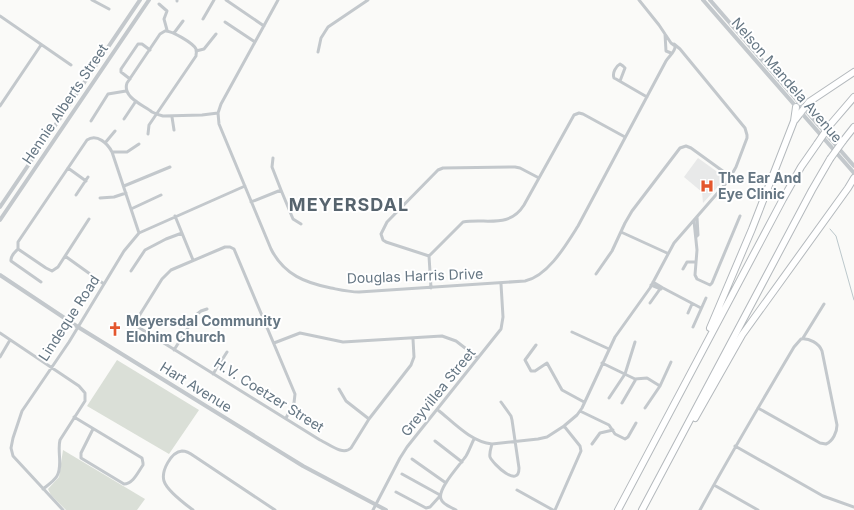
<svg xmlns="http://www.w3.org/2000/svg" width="854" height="510" viewBox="0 0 854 510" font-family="Inter,sans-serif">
	<rect width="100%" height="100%" fill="#fafaf8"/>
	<!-- built -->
	<path fill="#e8e9e9" d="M698,158l25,18 1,4 -21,23 -1,-11 -18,-15z"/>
	<!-- green -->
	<path fill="#dadfd7" d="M117,360l82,50 -30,44 -82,-48z
		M63,450l82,49 -8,11h-71l-15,-15 -3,-6 11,-12z"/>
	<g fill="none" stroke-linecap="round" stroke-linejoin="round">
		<!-- stream -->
		<path stroke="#bbc7cb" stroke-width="1" d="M830,229l6,7 18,64"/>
		<defs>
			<path id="motorway" d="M795,120l14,-18 45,-30
				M830,125l24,-28
				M843,141l11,-14
				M710,328l42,-99 42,-108 2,-14
				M695,418l47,-83 106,-147 6,-10
				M618,510l165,-311 18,-32 16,-23
				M642,510l170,-320 18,-31"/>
		</defs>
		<!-- motorway casing -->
		<use href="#motorway" stroke="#b4b9bd" stroke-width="8"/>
		<!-- minor -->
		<path stroke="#c3c8cc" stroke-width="3" d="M92,0l17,9
			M226,0l38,26
			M278,0l-57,104 -3,9 1,11 52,125c13,26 35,34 60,39 10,2 18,4 28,4l166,-11c23,-5 41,-36 53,-55l88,-165c3,-5 10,-10 9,-15l-4,-3 -12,-18 -20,-25
			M177,1v-1
			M159,4l8,7 -3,8 3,11
			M0,16l71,49
			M203,19l11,-19
			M225,22l30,20
			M174,33l9,-12
			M665,34l1,17 5,2
			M196,51l8,-2 12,-15
			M318,52l3,-14 7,-11 40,-27
			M130,79l-9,-7v-3l17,-25h4l8,6
			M620,81l5,-13 -2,-2 -3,-2c-4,2 -8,9 -6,14l2,1 31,18
			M0,106l41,-61
			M172,117l2,13
			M124,119l12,-18
			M91,121l17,-27 18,-3
			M148,134l1,-9 47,-69c0,-3 1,-4 0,-7 -3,-6 -25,-19 -31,-18l-5,3 -33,49c-5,14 16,22 25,29 4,2 7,3 11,4l39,-1 16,-2
			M105,143l10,-12
			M112,152h15l12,-8
			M68,168l18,13
			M124,186l46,-19
			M281,190l12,29 8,5
			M76,195l12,-18
			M100,198l14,-1 12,-4
			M251,202l30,-12 -9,-23 1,-9
			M131,209l30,-14
			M175,216l18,44
			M89,219l-31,48 -6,4 -6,-3 -28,-19v-7l2,-3 67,-99c10,-7 21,4 25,12l27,81
			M694,221l3,29 -2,25 2,4 13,6 2,-2 28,-67
			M621,232l46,21
			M696,237l2,-2 -1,-18
			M18,249c-3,3 -8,7 -7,12l30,21
			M65,256l39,28
			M429,256l-43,-14 -3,-2 -2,-6 6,-12 51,-52 5,-2 72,-1 5,1 19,10
			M683,269l4,-7h9
			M131,271l14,-21 21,-11 16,-6
			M596,274l16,-23 13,-28 7,-12 48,-63 6,-2 5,2 40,29
			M653,282l10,6 38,20
			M651,285l10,4
			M431,288l-2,-32 34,-34c23,-4 46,7 61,-17l50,-90 5,-2 4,1 42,23
			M650,303l10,-14
			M688,313l4,-9
			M693,327l13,-29
			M572,332l37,17
			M0,333l79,53 6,7v8l-25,39c-3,11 3,26 -3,36 -3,5 -9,9 -14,13
			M803,338l21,-34
			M274,343l26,-10 43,9 99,-6 14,5 22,17
			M536,345l-11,15 6,11h4l12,-8 15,27 22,12
			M174,350l22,-35 5,-4 6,-2
			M0,357l10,-17
			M602,363l33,16 12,-1 13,8 11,-24
			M213,374l14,-22
			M339,389l7,12 23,18
			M609,398l16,-24 10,-32
			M622,403l14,-24
			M645,408l15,-22
			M438,410c15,12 33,32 54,34l46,-5 9,-2 17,-11 13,-11 5,-7 33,-71 35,-49 24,-45 54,-62 8,-14 11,-29v-3l-2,-7 -65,-79 -6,-5
			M580,411l29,14 6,9 10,5 3,-2 8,-14
			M74,417l68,41 1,5v2c-5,7 -10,19 -19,19l-43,-26v-5l12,-24
			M286,418l8,-15 1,-9 -61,-145 -4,-2h-5l-54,23 -9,9 -23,37 -2,5 1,6 182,113c9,4 23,16 31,8l18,-29 42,-54 3,-8 -1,-18
			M435,441l27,21
			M492,444c-1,4 -3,9 -2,13 3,7 29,32 29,11l-7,-48 -1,-4 -10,-14
			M592,444l8,-11 13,-3
			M735,446l88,50 31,11
			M412,459l34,24
			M402,474l38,21
			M714,485l44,25
			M517,490l36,20
			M396,492l30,16 4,-1 10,-11
			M63,510l-50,-54 -2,-8 2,-10 9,-27 47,-69 55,-91 15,-18 106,-47
			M193,510c-8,-6 -26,-19 -29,-29 -3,-10 7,-29 18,-30 4,0 8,2 12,5l81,54
			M373,510l27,-52 7,-11 94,-118 2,-12 -2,-33
			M456,510c-5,-3 -13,-5 -15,-11 -4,-10 19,-34 25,-43 3,-5 5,-11 8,-17
			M555,510l26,-59 -1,-5 -16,-20
			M700,510c30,-55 62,-109 94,-163l7,-8c8,-1 18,4 21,12l15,74c0,7 -4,16 -11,19l-6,-1 -62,-35"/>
		<!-- tertiary -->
		<path stroke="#c3c8cc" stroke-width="4" d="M703,0l151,173
			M710,0l144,166
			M0,207l140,-207
			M0,220l149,-220
			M0,275l78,52 225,139 83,44"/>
		<!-- motorway -->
		<use href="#motorway" stroke="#fff" stroke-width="6"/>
		<defs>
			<path id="motorway-bridge" d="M817,144l13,-19
				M830,159l13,-18"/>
		</defs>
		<!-- motorway-bridge casing -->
		<use href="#motorway-bridge" stroke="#b4b9bd" stroke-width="8" stroke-linecap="butt"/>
		<!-- motorway-bridge -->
		<use href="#motorway-bridge" stroke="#fff" stroke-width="6"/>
	</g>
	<!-- icons -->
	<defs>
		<symbol id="hospital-bare" viewBox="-9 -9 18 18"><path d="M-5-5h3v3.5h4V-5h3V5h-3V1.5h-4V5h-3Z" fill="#e4572e" stroke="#fff" stroke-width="2.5" paint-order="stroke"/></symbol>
		<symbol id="church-bare" viewBox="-9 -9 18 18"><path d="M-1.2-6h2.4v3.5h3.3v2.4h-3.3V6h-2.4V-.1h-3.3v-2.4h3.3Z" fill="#e4572e" stroke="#fff" stroke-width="2.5" paint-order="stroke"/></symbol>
	</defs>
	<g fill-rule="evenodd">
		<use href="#hospital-bare" x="697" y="176" width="20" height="20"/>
		<use href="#church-bare" x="105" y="319" width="20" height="20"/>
	</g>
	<g text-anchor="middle" stroke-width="4" stroke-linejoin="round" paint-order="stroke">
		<!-- street labels -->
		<g font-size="14" fill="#657683" stroke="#fff">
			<text transform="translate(787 80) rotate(49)" y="5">Nelson Mandela Avenue</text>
			<text transform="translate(65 104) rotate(-56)" y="5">Hennie Alberts Street</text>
			<text transform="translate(415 276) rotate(-2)" y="5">Douglas Harris Drive</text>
			<text transform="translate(69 318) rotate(-57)" y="5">Lindeque Road</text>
			<text transform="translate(196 387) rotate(32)" y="5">Hart Avenue</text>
			<text transform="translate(438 392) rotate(-51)" y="5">Greyvillea Street</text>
			<text transform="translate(269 395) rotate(32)" y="5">H.V. Coetzer Street</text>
		</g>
		<!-- poi labels -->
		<g font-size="14" font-weight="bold" fill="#657683" stroke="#fff" text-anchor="start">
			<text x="718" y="183">The Ear And<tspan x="718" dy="16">Eye Clinic</tspan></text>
			<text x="126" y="326">Meyersdal Community<tspan x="126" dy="16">Elohim Church</tspan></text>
		</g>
		<!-- district labels -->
		<g font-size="18" font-weight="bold" letter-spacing="1" fill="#57646e" stroke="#fff">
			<text x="349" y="211">MEYERSDAL</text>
		</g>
	</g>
</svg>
